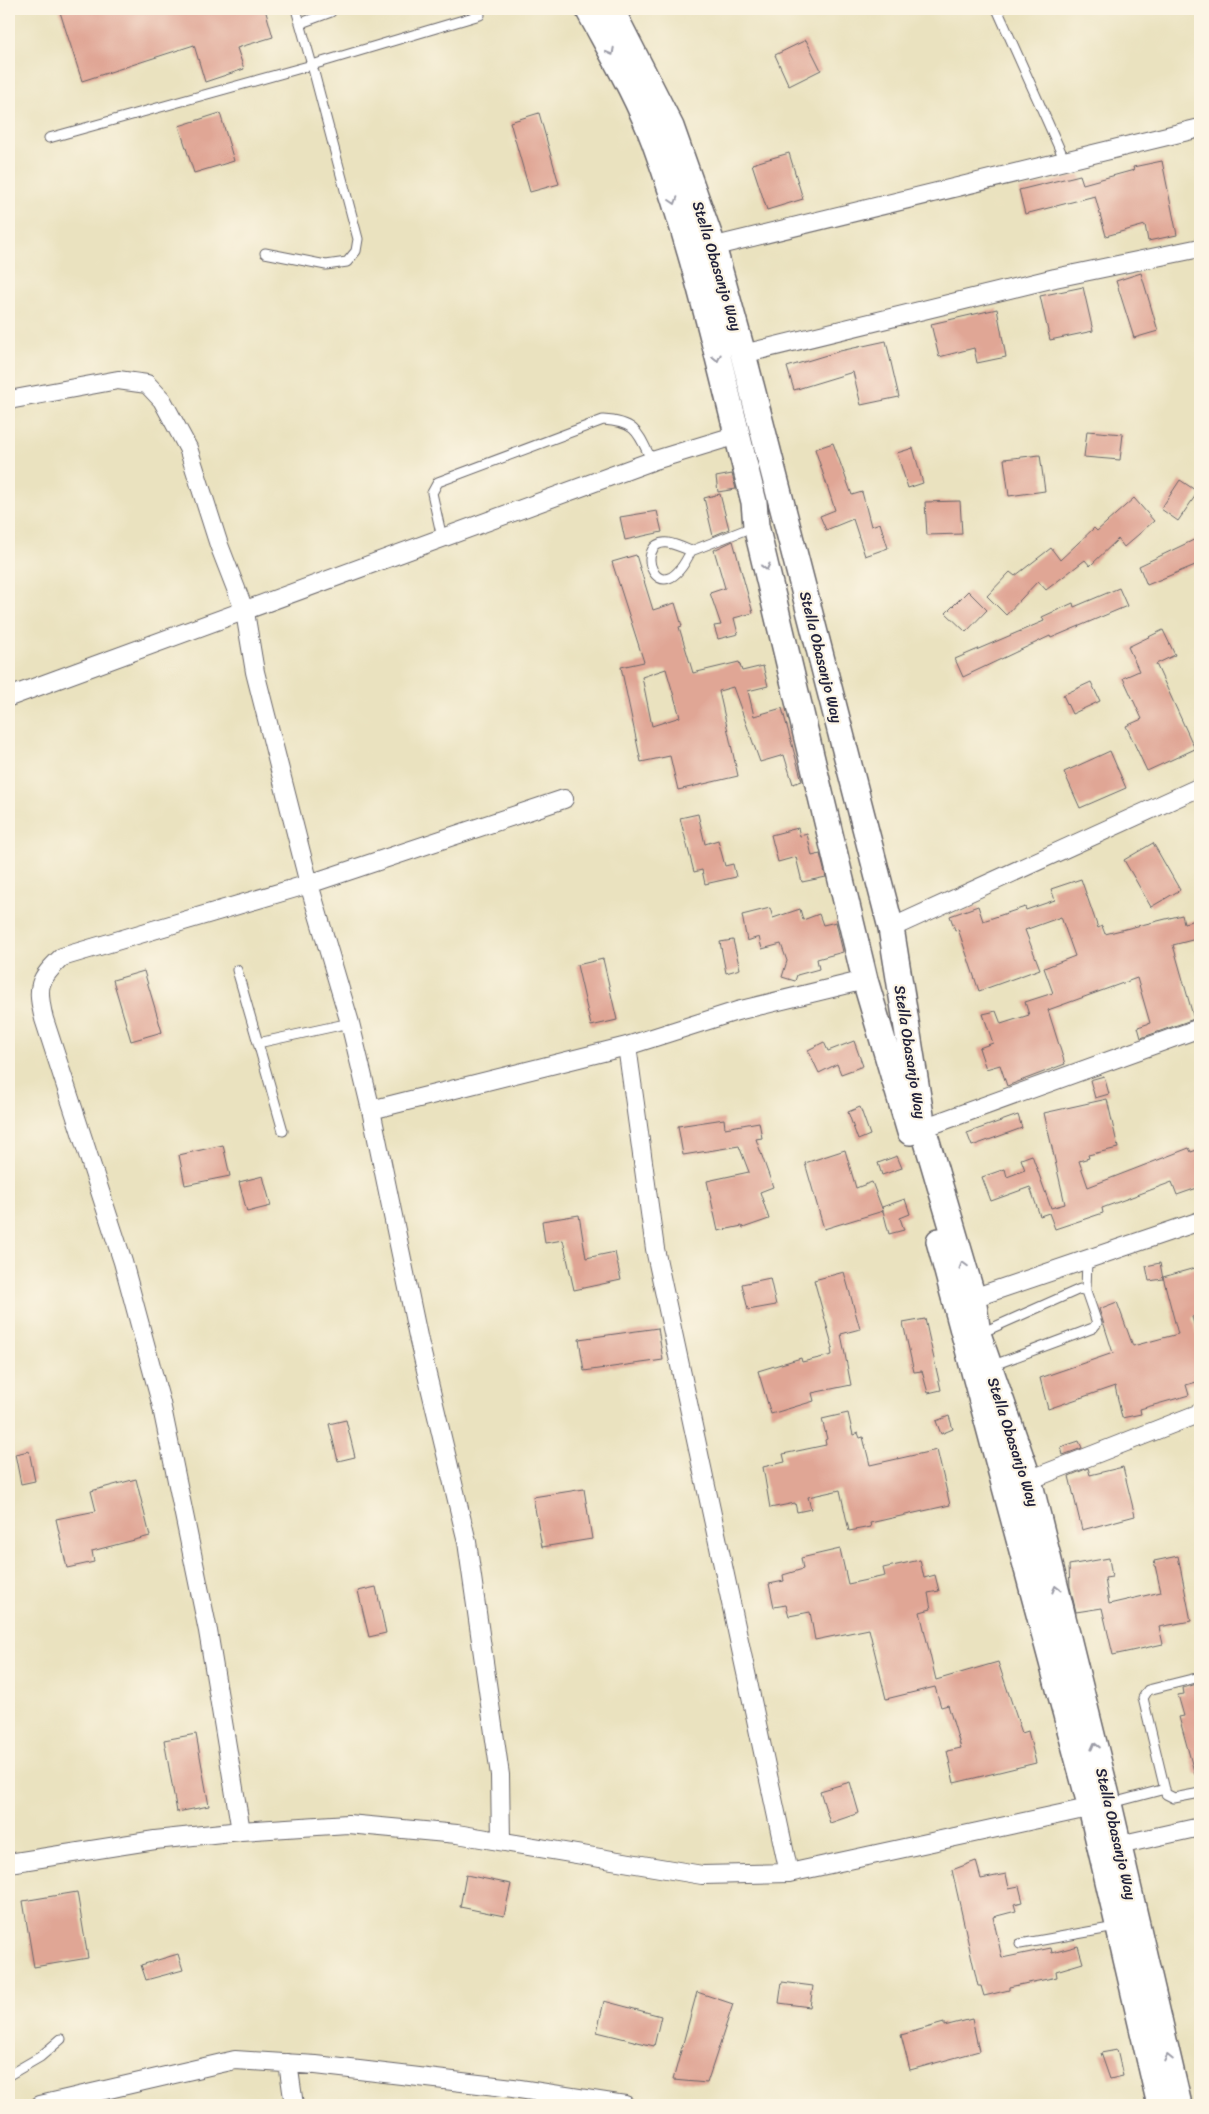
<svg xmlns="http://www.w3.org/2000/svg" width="1209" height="2114" viewBox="0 0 1209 2114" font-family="Sriracha,sans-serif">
	<rect width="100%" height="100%" fill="#fcf5e5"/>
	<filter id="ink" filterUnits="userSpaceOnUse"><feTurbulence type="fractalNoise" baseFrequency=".02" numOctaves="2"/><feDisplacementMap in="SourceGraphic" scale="10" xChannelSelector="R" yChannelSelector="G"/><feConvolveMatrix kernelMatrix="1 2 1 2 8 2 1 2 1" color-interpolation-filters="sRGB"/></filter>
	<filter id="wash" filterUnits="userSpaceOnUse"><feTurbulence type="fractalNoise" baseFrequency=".0096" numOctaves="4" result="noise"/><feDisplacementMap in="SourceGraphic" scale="20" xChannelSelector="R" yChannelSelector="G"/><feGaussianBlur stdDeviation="1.12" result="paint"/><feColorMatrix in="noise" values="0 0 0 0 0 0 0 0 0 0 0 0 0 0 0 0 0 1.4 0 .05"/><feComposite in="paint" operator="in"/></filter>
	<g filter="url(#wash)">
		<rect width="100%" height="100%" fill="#eae2bf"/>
		<g id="blocks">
			<!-- building -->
			<path fill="#e0a695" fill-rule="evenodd" d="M59,9h206l8,28 -36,11 7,21 -39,13 -11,-37 -112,36z
				M806,40l15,30 -32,16 -14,-31z
				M220,113l14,48 -40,12 -15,-47z
				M539,113l20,71 -29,8 -20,-70z
				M789,153l14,46 -36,11 -15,-46z
				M1162,161l15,74 -29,6 -3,-16 -39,11 -11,-40 -70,18 -6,-24 61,-15 3,9 51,-14 -1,-3z
				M1141,273l17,58 -24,7 -18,-57z
				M1083,287l10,44 -43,9 -10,-44z
				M997,309l9,48 -29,6 -3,-15 -35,9 -8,-33z
				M886,341l13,56 -38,8 -8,-33 -59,18 -7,-23 53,-16z
				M1087,431l36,3 -3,26 -36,-3z
				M833,443l19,52 10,-3 9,34 9,-3 8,25 -23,8 -12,-37 -27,11 -6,-14 15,-6 -20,-61z
				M913,448l10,35 -15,5 -11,-35z
				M1040,455l5,36 -36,5 -5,-37z
				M732,474l4,15 -18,3 -2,-15z
				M1180,480l18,12 -20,29 -17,-12z
				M720,494l9,35 -16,7 -9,-38z
				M1134,498l20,23 -30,26 -6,-8 -28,27 -5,-6 -39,30 -8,-9 -32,34 -19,-19 23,-24 5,4 36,-28 9,12 34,-32 3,3z
				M960,501l2,33 -35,1 -2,-33z
				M657,511l5,21 -37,8 -5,-23z
				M1200,537v26l-53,22 -8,-19z
				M733,541l20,72 -19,5 4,16 -20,5 -4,-13 7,-1 -11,-32 15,-5 -11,-38z
				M636,555l17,55 22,-7 7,23 -3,1 14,46 46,-11 3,9 21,-5 5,20 -20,5 6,25 28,-8 20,73 -9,3 -9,-29 -24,7 -27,-75 -14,4 19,85 -60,14 -8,-34 -29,6 -20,-95 23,-5 -32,-100zM666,669l14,48 -28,9 -10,-49z
				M1119,588l8,18 -76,32 -1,-2 -87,41 -8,-18 89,-38 -2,-4 31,-14 1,4z
				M968,591l19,19 -21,22 -20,-19z
				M1163,630l12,25 -19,9 39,85 -48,22 -21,-45 16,-7 -19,-41 16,-7 -11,-24z
				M1091,682l9,19 -28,13 -9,-19z
				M1110,751l16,37 -46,20 -16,-36z
				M698,814l7,30 13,-4 7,26 8,-2 3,13 -31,7 -3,-14 -8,2 -14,-54z
				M798,828l2,8 7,-2 5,22 8,-2 6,23 -24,5 -6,-25 -18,5 -7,-27z
				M1153,843l27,47 -29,17 -27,-47z
				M1081,879l17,49 4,-2 3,8 77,-19 2,8 16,-4v19l-27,7 21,74 -53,19 -3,-11 12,-4 -13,-45 -89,32 17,54 -58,22 -7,-21 -14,4 -7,-21 14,-5 -10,-29 13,-3 5,13 28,-9 -4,-13 28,-9 -9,-25 31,-12 -14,-39 -36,13 15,39 -61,22 -21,-62 -3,1 -5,-14 28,-10 5,15 42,-14 1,3 29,-10 -4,-11z
				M770,908l3,10 27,-9 3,11 16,-6 4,11 13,-3 7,30 -26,7 2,10 -22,6 -2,6 -13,-4 5,-16 -6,-17 -19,5 -3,-12 -12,4 -5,-26z
				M733,940l7,29 -14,4 -6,-31z
				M603,959l14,61 -26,6 -14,-61z
				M144,971l18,61 -31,9 -18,-61z
				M854,1041l9,25 -22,8 -4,-10 -18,9 -11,-23 16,-8 4,9z
				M1104,1076l5,18 -14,4 -5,-18z
				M1107,1099l11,49 -30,7 1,3 -10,3 9,26 101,-39 2,4 9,-3v38l-23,8 -5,-13 -70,26 1,5 -48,16 -6,-16 -9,3 -10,-29 -39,14 -9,-24 23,-8 2,8 18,-7 -4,-11 11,-4 19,53 14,-4 -21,-91z
				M860,1107l10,28 -12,5 -10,-28z
				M1018,1115l4,13 -50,18 -5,-13z
				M724,1119l1,9 34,-6 3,16 -6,1 17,48 -13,5 9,27 -26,9 -1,-2 -24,5 -11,-50 42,-9 -10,-26 -56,9 -5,-29z
				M223,1145l7,31 -45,9 -6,-30z
				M845,1150l11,38 16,-6 11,29 -59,18 -19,-66z
				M897,1156l5,12 -20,7 -4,-12z
				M263,1176l8,30 -24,6 -8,-30z
				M905,1199l5,15 -10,4 4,12 -15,4 -7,-27z
				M579,1215l7,43 29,-6 6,28 -47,10 -11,-50 -18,3 -3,-22z
				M1160,1263l3,16 -14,2 -3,-15z
				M1195,1268l5,22v25l-8,2 8,29v35l-14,4 3,10 -49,14 1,5 -19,4 -7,-32 -67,23 -8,-31 73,-25 -14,-44 18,-7 16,44 45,-12 -15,-57z
				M844,1272l16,57 -19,5 10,51 -39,8 2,8 -43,13 -13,-43 43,-13 1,4 30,-7 -1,-6 2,-1 -19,-68z
				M770,1278l6,27 -28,5 -6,-26z
				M925,1319l16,71 -13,3 -6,-22 -8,1 -11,-49z
				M658,1328l5,32 -79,11 -5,-32z
				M848,1413l5,22 5,-2 2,5 3,-1 7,28 67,-15 13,55 -80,18 1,4 -22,4 -9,-41 -32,7 3,12 -14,3 -2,-9 -25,5 -7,-41 22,-5 -2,-8 43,-9 -1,-5 2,-1 -5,-20z
				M949,1416l4,13 -12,5 -5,-13z
				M346,1420l9,37 -17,4 -9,-37z
				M1079,1441l3,7 -19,7 -2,-8z
				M29,1451l6,30 -14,3 -6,-30z
				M1123,1467l12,49 -53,14 -13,-54 19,-8 2,7z
				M136,1479l14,57 -58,15 2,11 -27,6 -11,-49 40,-8 -5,-20z
				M584,1489l8,50 -50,8 -9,-50z
				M840,1549l8,35 37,-8 -2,-8 37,-8 4,18 11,-3 4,16 -11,2 3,16 -11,3 16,68 62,-18 24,71 6,-2 8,32 -82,20 -7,-32 14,-3 -13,-43 -7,2 -6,-20 -49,12 -17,-70 -54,11 -5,-28 -21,4 -3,-11 -12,2 -5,-23 15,-3 -1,-6 20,-6 -2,-11z
				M1178,1556l13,65 -32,6 4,17 -50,11 -11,-47 -26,4 -6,-25 -1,-22 40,-7 3,19 -7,1 4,26 52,-12 -7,-31z
				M376,1587l10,46 -17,4 -11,-46z
				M1200,1683v92h-5l-16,-58 5,-1 -6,-21 6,-1 -1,-6z
				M196,1734l13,72 -32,6 -13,-72z
				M850,1782l9,31 -29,10 -10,-32z
				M976,1861l5,18 25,-5 3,14 10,-2 4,16 -9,2 2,7 -23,6 9,41 49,-10 1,5 26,-7 5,17 -27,8 1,6 -48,10v3l-25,6 -3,-10h-3l-26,-116z
				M466,1875l45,9 -7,32 -44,-9z
				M77,1892l11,66 -54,9 -11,-66z
				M178,1954l5,16 -37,10 -5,-15z
				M782,1982l31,4 -3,21 -31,-4z
				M697,1992l36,12 -26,79 -34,-3z
				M604,2001l57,15 -7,30 -57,-14z
				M972,2019l7,32 -69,19 -9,-35 43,-12v3z
				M1117,2050l6,26 -13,3 -9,-26z"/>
		</g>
	</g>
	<g filter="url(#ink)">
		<use href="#blocks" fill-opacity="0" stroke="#686569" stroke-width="1"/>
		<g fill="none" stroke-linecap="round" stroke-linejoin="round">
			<defs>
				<path id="lane" d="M997,9l68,152
					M301,23l30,-11 2,-3
					M49,138l263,-73 -16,-56
					M265,253l61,12 21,-3 9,-11 2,-12 -46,-174 168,-50
					M442,538l-10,-45 6,-11 165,-62c34,2 35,13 49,41
					M691,551c-7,-3 -16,-7 -23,-8 -37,-4 -10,77 23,8l64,-25
					M237,970l21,73 92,-20
					M258,1043l25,88
					M1086,1291l1,-32
					M981,1333l99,-44 6,2 11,32 -4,5 -13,5 -89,33
					M1200,1677l-52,13 -5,8 23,96 8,4 26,-5
					M1112,1803l53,-14
					M1020,1944l96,-17
					M9,2075l31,-18 21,-18"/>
				<path id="street" d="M703,249l497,-121
					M743,354l312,-76 145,-30
					M9,400l109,-20 29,4 15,16 26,48 31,97 26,67 10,60 54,212 41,139 21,87 48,231 48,201 33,233 1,66
					M9,697l643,-236 85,-26
					M891,928l309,-141
					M627,1046l28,203 134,624
					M371,1110l256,-64 110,-35 128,-31
					M923,1128l277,-100
					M973,1298l227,-77
					M1029,1480l171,-67
					M241,1831l-33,-200 -47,-228 -38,-141 -79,-243c-8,-33 -6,-39 18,-62l247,-73 255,-85
					M1119,1845l81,-18
					M9,1863l146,-23 86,-9 107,-7 109,10 245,41 87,-2 313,-68
					M288,2063l6,42
					M40,2105l195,-45 81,5 197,23 112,17"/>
				<path id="secondary" d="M588,9c23,43 49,86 66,132 43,117 69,240 100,361l2,24 109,454 45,152
					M611,9l60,118 42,119 30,108 148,574 32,200 50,170 5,36 51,146 80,324 70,301
					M939,1241l152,567 69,297"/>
			</defs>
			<!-- lane casing -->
			<use href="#lane" stroke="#686569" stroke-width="11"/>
			<!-- street casing -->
			<use href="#street" stroke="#686569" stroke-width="20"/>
			<!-- secondary casing -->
			<use href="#secondary" stroke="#686569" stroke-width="28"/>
			<!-- lane -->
			<use href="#lane" stroke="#fff" stroke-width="9"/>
			<!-- street -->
			<use href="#street" stroke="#fff" stroke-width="18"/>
			<!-- secondary -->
			<use href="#secondary" stroke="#fff" stroke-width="25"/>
		</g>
		<!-- one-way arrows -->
		<defs><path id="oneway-chevron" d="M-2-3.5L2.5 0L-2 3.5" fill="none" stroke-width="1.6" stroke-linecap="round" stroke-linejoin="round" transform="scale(1.25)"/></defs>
		<g stroke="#9c9ca7">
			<use href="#oneway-chevron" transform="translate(611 52) rotate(62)"/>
			<use href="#oneway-chevron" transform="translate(674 201) rotate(72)"/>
			<use href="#oneway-chevron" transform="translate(717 358) rotate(76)"/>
			<use href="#oneway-chevron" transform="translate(766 567) rotate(76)"/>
			<use href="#oneway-chevron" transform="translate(963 1265) rotate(-106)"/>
			<use href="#oneway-chevron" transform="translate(1056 1589) rotate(-104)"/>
			<use href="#oneway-chevron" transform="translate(1095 1746) rotate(-104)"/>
			<use href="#oneway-chevron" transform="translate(1168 2058) rotate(-103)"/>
		</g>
	</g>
	<g text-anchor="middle" stroke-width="4.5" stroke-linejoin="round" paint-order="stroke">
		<!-- street labels -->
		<g font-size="15" fill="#22223b" stroke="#fcf5e5">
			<text transform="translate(717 266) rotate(73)" y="5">Stella Obasanjo Way</text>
			<text transform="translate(821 657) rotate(76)" y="5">Stella Obasanjo Way</text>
			<text transform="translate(910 1052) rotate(81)" y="5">Stella Obasanjo Way</text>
			<text transform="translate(1013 1442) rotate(72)" y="5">Stella Obasanjo Way</text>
			<text transform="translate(1116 1834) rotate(77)" y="5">Stella Obasanjo Way</text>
		</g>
	</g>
	<!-- margin -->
	<rect width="1209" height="2114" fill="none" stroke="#fcf5e5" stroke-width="30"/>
</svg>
